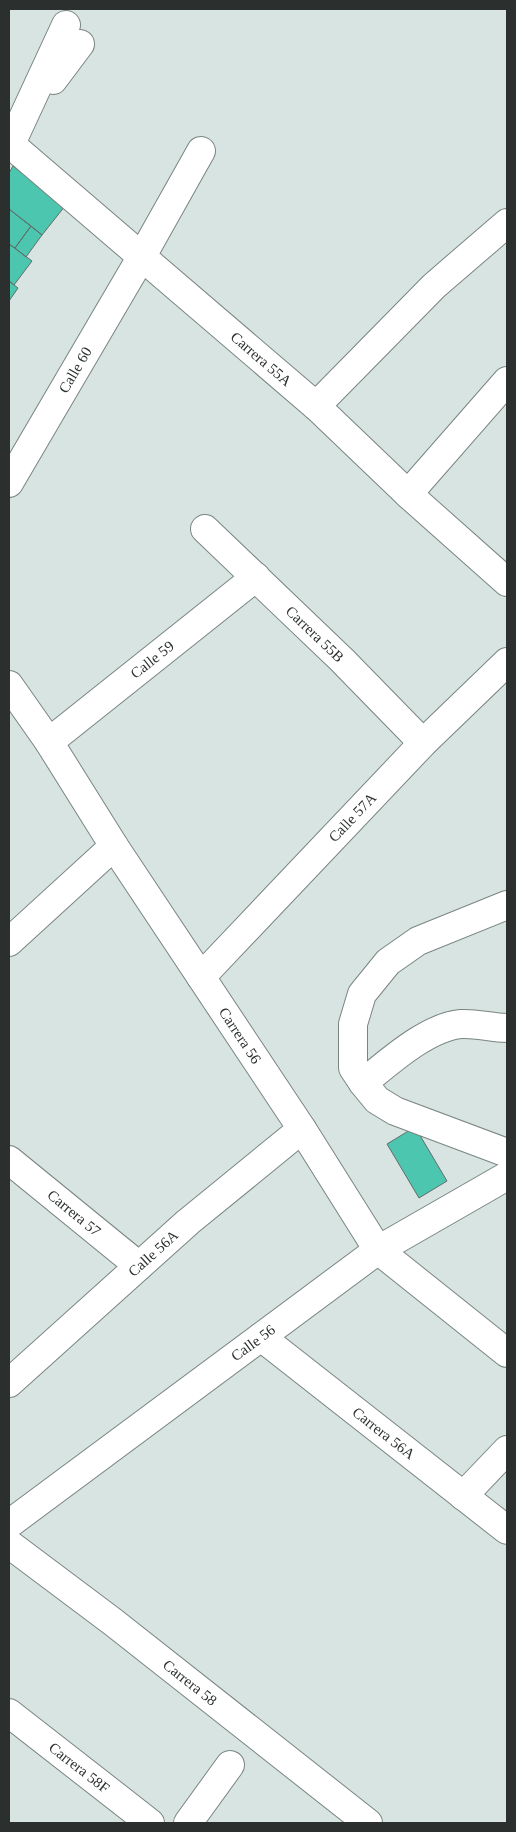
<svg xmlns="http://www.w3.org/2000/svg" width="516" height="1832" viewBox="0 0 516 1832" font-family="Georgia,serif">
	<rect width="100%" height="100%" fill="#d7e4e1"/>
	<!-- building -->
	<path fill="#4cc6ae" stroke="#616d6a" d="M13,166l52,40 -23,29 -33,-26v-36z
		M9,209l22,17 -16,22 -6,-4z
		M31,226l11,9 -16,22 -11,-9z
		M9,244l23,17 -18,24 -5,-4z
		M9,281l9,7 -9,13z
		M415,1127l32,54 -28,17 -32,-54z"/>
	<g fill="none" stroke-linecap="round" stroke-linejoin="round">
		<defs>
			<g id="minor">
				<path d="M53,80l27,-36"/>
				<path id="s1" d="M9,143l307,263 92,88 99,88"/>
				<path d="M9,148l57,-123"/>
				<path d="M316,406l118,-120 73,-63"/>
				<path id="s2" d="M9,483l133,-227 59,-105"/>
				<path d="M408,494l99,-113"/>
				<path id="s3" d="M205,529l137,131 81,83"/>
				<path id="s4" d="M9,685l40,57 65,104 188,283 76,121 129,103"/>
				<path id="s5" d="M49,742l207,-165"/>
				<path d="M507,905l-89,36 -30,21 -26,32 -9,30v44l10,15 14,17 18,11 112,42"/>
				<path d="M9,942l105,-96"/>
				<path id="s6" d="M201,977l222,-234 84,-81"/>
				<path d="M363,1083c25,-20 64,-56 98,-59 15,-1 31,4 46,4"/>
				<path id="s7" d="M9,1160l130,106"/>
				<path id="s8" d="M261,1337l246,193"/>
				<path id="s9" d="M9,1383l179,-161 114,-93"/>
				<path d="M463,1496l44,-46"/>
				<path id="s10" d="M9,1524l369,-274 129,-74"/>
				<path id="s11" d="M9,1544l104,78 255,201"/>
				<path id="s12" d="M9,1713l141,110"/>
				<path d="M188,1823l42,-58"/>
			</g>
		</defs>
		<!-- minor casing -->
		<use href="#minor" stroke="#798581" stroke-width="30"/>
		<!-- minor -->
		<use href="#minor" stroke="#fff" stroke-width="28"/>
	</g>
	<g text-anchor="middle" stroke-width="4" stroke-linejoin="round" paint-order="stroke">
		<!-- street labels -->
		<g font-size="15" fill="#2b302f" stroke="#d7e4e1">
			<text dy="5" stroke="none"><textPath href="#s1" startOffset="332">Carrera 55A</textPath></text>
			<text dy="5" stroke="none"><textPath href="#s2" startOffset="131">Calle 60</textPath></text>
			<text dy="5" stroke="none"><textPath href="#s3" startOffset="152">Carrera 55B</textPath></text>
			<text dy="5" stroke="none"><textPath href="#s5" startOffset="132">Calle 59</textPath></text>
			<text dy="5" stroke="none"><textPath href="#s6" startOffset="220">Calle 57A</textPath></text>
			<text dy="5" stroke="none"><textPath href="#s4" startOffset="420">Carrera 56</textPath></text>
			<text dy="5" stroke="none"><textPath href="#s7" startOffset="84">Carrera 57</textPath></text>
			<text dy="5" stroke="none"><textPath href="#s9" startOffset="194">Calle 56A</textPath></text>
			<text dy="5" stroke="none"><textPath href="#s10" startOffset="304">Calle 56</textPath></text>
			<text dy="5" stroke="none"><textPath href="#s8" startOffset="156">Carrera 56A</textPath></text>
			<text dy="5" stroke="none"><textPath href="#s11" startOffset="228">Carrera 58</textPath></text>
			<text dy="5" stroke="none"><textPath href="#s12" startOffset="89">Carrera 58F</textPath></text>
		</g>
	</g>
	<!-- border -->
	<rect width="516" height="1832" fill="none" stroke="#2b302f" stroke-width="20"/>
</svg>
